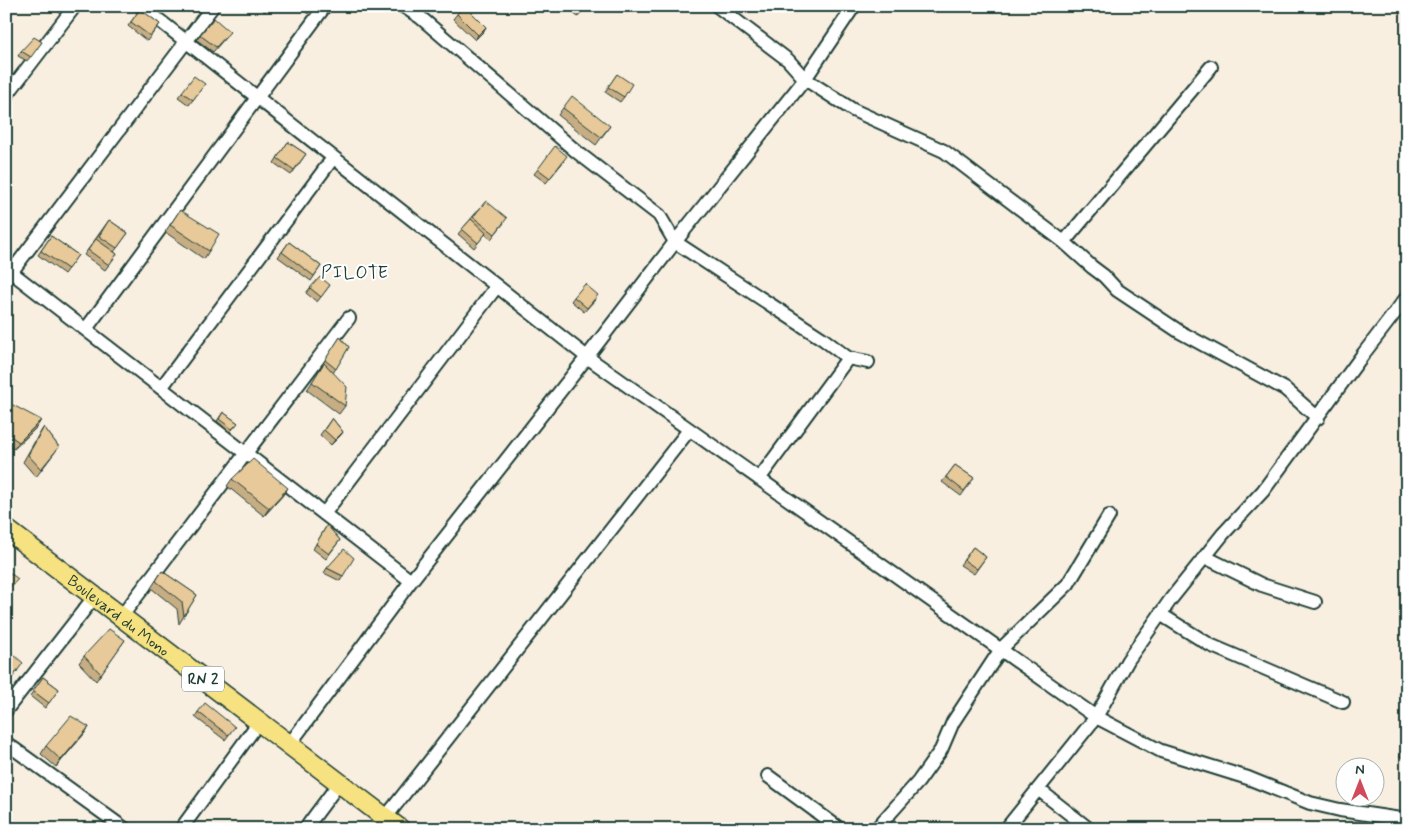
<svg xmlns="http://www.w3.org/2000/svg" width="1413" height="835" viewBox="0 0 1413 835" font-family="Mynerve,sans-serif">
	<rect width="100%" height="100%" fill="#f8efe1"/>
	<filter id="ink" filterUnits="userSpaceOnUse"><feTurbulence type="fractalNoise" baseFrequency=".02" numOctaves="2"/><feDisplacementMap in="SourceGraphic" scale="10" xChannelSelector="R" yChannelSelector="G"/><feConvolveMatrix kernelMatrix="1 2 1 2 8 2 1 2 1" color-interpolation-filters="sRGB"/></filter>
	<g filter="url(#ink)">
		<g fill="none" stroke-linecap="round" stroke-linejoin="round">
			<defs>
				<path id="minor" d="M141,6l446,351 509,360 65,34 87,27 62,25 30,7 67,10
					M403,6l17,11 157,135 82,63 16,27 148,97 25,19 20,4
					M717,6l71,54 17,19 48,31 91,41 120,91 28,25 12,9 13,14 63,42 105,57 33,29
					M6,96l69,-90
					M1064,242l147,-175
					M11,272l400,309
					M6,279l207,-273
					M86,329l239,-323
					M161,388l172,-230
					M759,479l89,-121
					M324,514l173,-228
					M1205,557l57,28 53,17
					M1160,614l50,31 133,57
					M121,617l228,-299
					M6,710l89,-114
					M6,743l119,86
					M289,745l122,-164 176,-224 88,-115 130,-163 49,-73
					M768,776l72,53
					M1038,789l51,40
					M386,817l303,-387
					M181,829l78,-107
					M305,829l35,-47
					M876,829l42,-47 23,-32 12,-28 48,-73 67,-65 41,-68
					M1006,829l90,-112 32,-57 43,-61 52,-65 40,-43 101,-138 43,-56"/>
				<g id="primary">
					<path id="s1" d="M6,529l394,300"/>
				</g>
			</defs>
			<!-- minor casing -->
			<use href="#minor" stroke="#1f3d34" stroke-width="16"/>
			<!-- primary casing -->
			<use href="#primary" stroke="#1f3d34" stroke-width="22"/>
			<!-- minor -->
			<use href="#minor" stroke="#fff" stroke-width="12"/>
			<!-- primary -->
			<use href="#primary" stroke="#f7e281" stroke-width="19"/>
		</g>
		<!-- wall -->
		<path fill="#c7ad84" stroke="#1f3d34" d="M259,6h12l-6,6z
			M307,6h10l-7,9 -6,-4z
			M566,6h21l-9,11 -12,-10z
			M140,9l20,15 -13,17 -19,-15z
			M457,14l29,13 -3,5 -8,8 -22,-21z
			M200,35l26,2 -13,15 -16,-12z
			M42,42l-15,19 -9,-5 3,-5z
			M617,74l7,23 -4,5 -15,-10z
			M205,84l-16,21 -11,-8 4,-5z
			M563,108l47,18 -14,19 -38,-30z
			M288,142l18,12 -15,21 -17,-12z
			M564,161l-18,22 -12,-9 4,-5z
			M486,201l18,22 -13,16 -6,-5 -11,14 -16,-14z
			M180,210l29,41 -5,8 -39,-27z
			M109,220l19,13 -14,19 3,2 -12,16 -21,-15z
			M51,236l27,19 -14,19 -26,-19z
			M289,242l32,24 -10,15 -33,-24z
			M330,285l-13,17 -11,-9 4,-5z
			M574,297l21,3 -11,12 -13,-11z
			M340,337l9,10 -16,26 12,33 -6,8 -32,-24 16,-25h-1z
			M6,406l35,14 -5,8 -22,21 -8,-5z
			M223,412l15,11 -8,9 -13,-11z
			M332,418l11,14 -3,4 -9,9 -11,-10z
			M44,427l15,20 -23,30 -13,-15 16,-28z
			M955,465l19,13 -13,18 -19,-14z
			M232,479l51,16 -19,21 -37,-30z
			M327,525l13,15 -14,19 -13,-10z
			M973,547l13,10 -12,17 -14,-9z
			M327,568l16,8 -3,5 -16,-8z
			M162,571l35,24 -18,29 -2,-15 -26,-21z
			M125,640l-29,41 -17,-18 5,-7z
			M6,648l12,22 -12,16z
			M43,677l16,12 -14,19 -15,-12z
			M198,712l33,20 -6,8 -30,-23z
			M89,727l-5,7 -28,33 -15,-13 5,-8z
			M1407,728v30l-7,-1z"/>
		<!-- shaded-wall -->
		<path fill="#a28d6c" stroke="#1f3d34" d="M486,27l-3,5 -8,8 3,-5z
			M41,420l-5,8 -22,21 5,-7z
			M343,432l-3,4 -9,9 4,-5z
			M288,488l-5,7 -19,21 5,-8z
			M89,727l-5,7 -28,33 5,-7z
			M1403,752l4,1v5l-7,-1z"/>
		<!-- building -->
		<path fill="#e7c99a" stroke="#1f3d34" d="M307,6h10l-5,7 -7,-5z
			M464,6h1l21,21 -8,8 -21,-21z
			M574,6h12l-4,6z
			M140,9l20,15 -10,12 -19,-14z
			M214,18l16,14 -14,15 -16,-12z
			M34,37l8,5 -11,15 -10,-6z
			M617,74l15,10 -8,13 -16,-10z
			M194,76l11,8 -12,16 -11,-8z
			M572,96l38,30 -9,11 -38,-29z
			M288,142l18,12 -12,16 -17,-12z
			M555,146l12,10 -17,22 -12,-9z
			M486,201l21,17 -12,16 -22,-17z
			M180,210l39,24 -10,17 -39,-26z
			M471,219l15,14 -8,10 -16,-14z
			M109,220l19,13 -11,15 -18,-12z
			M51,236l27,19 -10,14 -27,-18z
			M96,239l21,15 -8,11 -21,-15z
			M289,242l32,24 -7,10 -32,-24z
			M320,277l10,8 -9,12 -11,-9z
			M585,284l13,11 -11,13 -13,-11z
			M340,337l9,10 -13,22 -11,-9z
			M324,363l23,24 -2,19 -33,-24z
			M9,403l32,17 -22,22 -13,-9v-27z
			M223,412l15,11 -6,6 -13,-10z
			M332,418l11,14 -8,8 -11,-10z
			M44,427l15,20 -18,22 -13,-14z
			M253,459l35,29 -19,20 -37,-29z
			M955,465l19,13 -10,13 -18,-14z
			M327,525l13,15 -11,14 -13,-10z
			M973,547l13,10 -9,12 -13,-9z
			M344,549l10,9 -11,18 -16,-8z
			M6,570l12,9 -11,12 -1,-1z
			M162,571l35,24 -13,21 -2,-14 -26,-21z
			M109,629l16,11 -24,34 -17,-18z
			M6,648l17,15 -12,16 -5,-5z
			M43,677l16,12 -10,14 -16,-12z
			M205,703l30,24 -7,8 -30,-23z
			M71,716l18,11 -28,33 -15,-14z
			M1407,738v15l-4,-1z"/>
	</g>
	<g text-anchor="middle" stroke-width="4" stroke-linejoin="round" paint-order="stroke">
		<!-- shield labels -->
		<rect fill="#fff" stroke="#627771" stroke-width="1" x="182" y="666.5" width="42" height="25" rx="4"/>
		<g font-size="15" font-weight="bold" fill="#1f3d34">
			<text x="203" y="684">RN 2</text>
		</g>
		<!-- street labels -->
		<g font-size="16" fill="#1f3d34" stroke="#fff">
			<text dy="6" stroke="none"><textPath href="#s1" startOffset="142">Boulevard du Mono</textPath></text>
		</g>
		<!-- neighbourhood labels -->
		<g font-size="18" letter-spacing="1" fill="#1f3d34" stroke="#fff">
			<text x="355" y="278">PILOTE</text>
		</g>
	</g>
	<!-- margin -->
	<rect width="1413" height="835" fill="none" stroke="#fff" stroke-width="25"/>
	<rect x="12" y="12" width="1388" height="810" fill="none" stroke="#1f3d34" stroke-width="2" filter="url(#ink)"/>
	<!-- north arrow -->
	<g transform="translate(1360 782)"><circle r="24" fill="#ffffff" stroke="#a5b1ae"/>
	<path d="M0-4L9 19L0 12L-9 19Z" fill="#d1495b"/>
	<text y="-8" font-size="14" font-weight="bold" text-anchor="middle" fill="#1f3d34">N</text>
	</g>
</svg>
